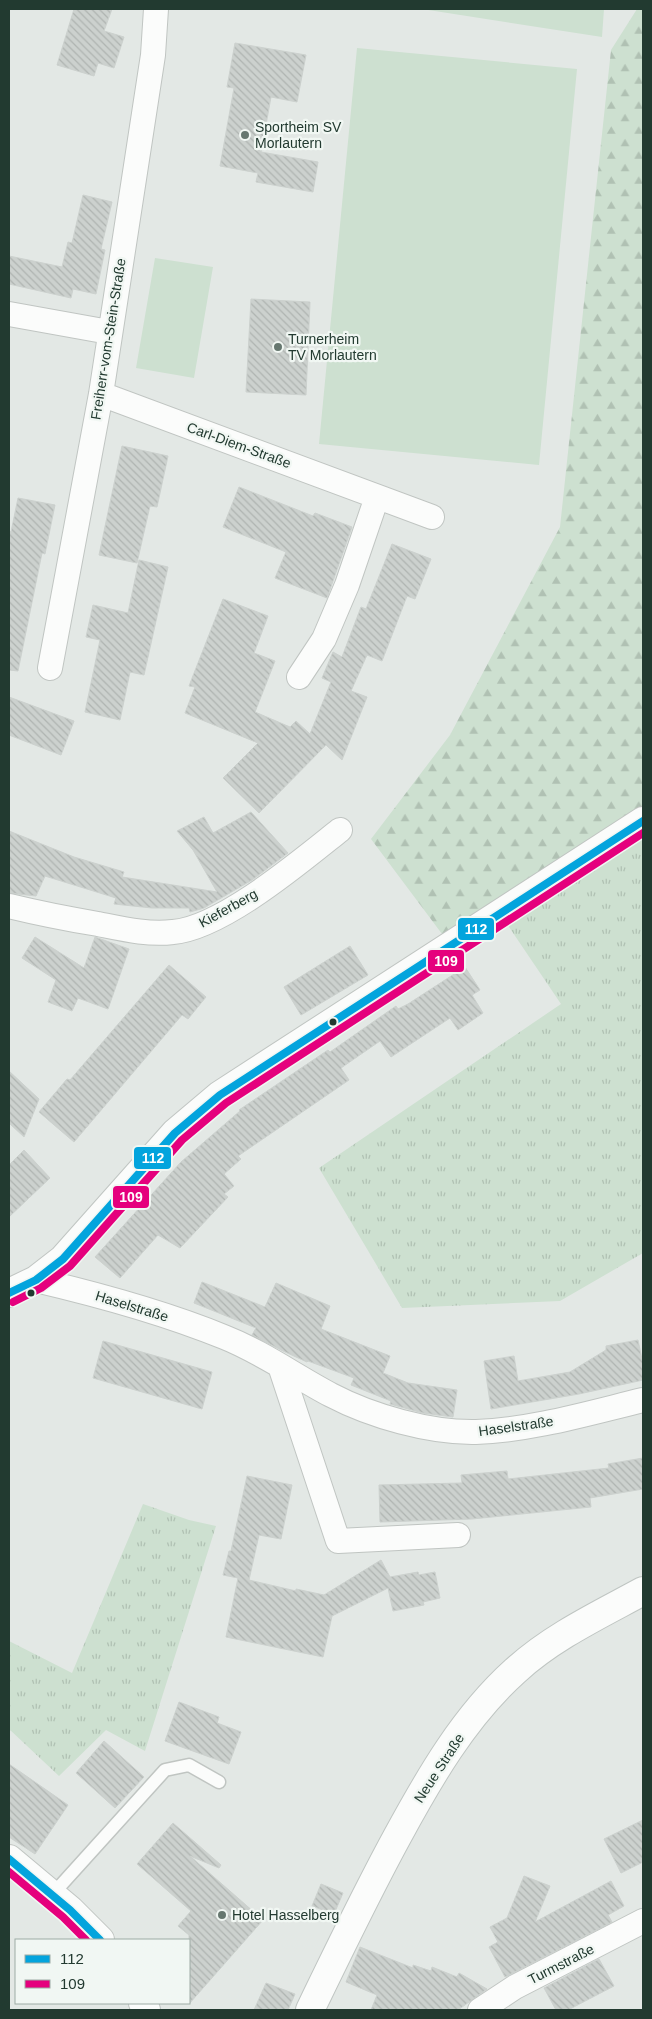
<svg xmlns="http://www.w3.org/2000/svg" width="652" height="2019" viewBox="0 0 652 2019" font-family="Helvetica,sans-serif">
	<defs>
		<pattern id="grass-tufts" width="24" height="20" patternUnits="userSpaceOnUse" patternTransform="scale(1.25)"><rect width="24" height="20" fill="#cde0d0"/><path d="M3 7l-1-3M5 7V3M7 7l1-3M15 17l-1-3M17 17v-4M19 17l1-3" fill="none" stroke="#b0c1b3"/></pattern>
		<pattern id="forest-firs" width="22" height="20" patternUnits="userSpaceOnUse" patternTransform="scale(1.25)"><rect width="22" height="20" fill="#cde0d0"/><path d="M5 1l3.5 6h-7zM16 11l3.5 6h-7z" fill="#b0c1b3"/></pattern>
		<pattern id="building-back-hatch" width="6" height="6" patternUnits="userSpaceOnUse" patternTransform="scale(1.25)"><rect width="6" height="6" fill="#ccd1ce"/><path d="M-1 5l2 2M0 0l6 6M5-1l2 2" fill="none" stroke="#afb4b1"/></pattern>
	</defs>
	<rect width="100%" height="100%" fill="#e3e8e5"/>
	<!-- grass -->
	<path fill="url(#grass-tufts)" d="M643,821v432l-83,48 -158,7 -83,-140 242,-164 -60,-89z
		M143,1504l46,16 27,6 -71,225 -39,-21 -47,46 -50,-47v-88l63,32z"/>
	<!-- forest -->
	<path fill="url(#forest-firs)" d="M637,9h6v812l-192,125 -80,-107 79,-104 110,-208 51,-477z"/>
	<!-- pitch -->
	<path fill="#cde0d0" d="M422,9h182l-2,28z
		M357,48l220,21 -38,396 -220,-21z
		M155,258l58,9 -19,111 -58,-10z"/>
	<!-- building -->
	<path fill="url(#building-back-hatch)" stroke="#ccd1ce" d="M74,9h38l-8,22 20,6 -10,31 -16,-5 -4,13 -37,-11z
		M235,43l71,12 -9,47 -26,-5 -10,55 57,10 -5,30 -57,-10 2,-9 -38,-7 14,-78 -7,-1z
		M83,195l29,7 -11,47 4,1 -9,44 -23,-5 -2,9 -62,-14v-28l53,11 6,-25 4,1z
		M251,299l59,3 -4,93 -60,-3z
		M122,446l46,10 -11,51 -7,-1 -13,57 -38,-8z
		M239,487l74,29 2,-3 37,14 -25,71 -52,-20 11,-26 -63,-25z
		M18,498l37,7 -10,49 -3,-1 -24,118 -9,-1v-139l2,1z
		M392,544l39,15 -16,40 -8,-3 -25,65 -15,-6 -16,36 16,6 -25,63 -16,-15 -67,68 -36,-35 35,-35 -73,-30 10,-26 -6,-1 34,-87 45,17 -14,37 21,8 -20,51 35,15 6,-6 14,13 21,-52 -9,-4 11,-26 9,5 19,-50 5,2z
		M139,560l29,7 -24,108 -14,-3 -10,48 -35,-8 15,-72 -14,-3 7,-32 35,8z
		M9,697l65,24 -13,34 -52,-20z
		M251,812l37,41 -36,27 -48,28 -14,4 -1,-4h-37l-38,-4 2,-6 -71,-22 -9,20 -27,-3v-62l65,26 50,15 -2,5 95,15 -24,-42 -16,-19 27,-14 9,16z
		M35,937l49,31 11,-31 34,12 -21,60 -30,-11 -6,13 -24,-9 8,-22 -34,-22z
		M350,946l18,29 -67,40 -17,-28z
		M169,965l37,32 -18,22 -6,-4 -108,127 -35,-30 28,-33 3,1z
		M465,967l15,23 -8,5 11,18 -25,17 -8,-12 -59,39 -11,-16 -39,27 8,12 -111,76 3,3 -17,15 10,12 -10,8 4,3 -48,51 -22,-13 -38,43 -25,-21 86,-95 59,-51 -1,-1 89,-60 2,2 66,-46 2,3 10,-5z
		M9,1071l30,28 -15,38 -15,-14z
		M24,1150l26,28 -41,39v-52z
		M202,1282l63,25 11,-24 54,23 -9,23 69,27 -7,17 25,10 49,7 -4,27 -30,-4 -33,-9 1,-3 -40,-16 3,-7 -46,-17 -1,1 -24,-11 -31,-16 4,-7 -62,-25z
		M638,1340l5,24v16l-64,14 -88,15 -7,-48 30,-5 4,25 52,-9 36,-22v-4z
		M103,1341l109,31 -10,37 -109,-31z
		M643,1458v31l-53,9 1,9 -119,12 -92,3 -1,-37 83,-2 -1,-8 46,-4 1,8 101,-11 -1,-4z
		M247,1476l45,9 -11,54 -22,-4 -10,45 47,11v-2l28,6 57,-35 9,17 28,-5 1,3 16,-3 5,26 -17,4 1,3 -31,6 -5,-23 -56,28 -9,41 -97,-20 12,-59 -15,-3 6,-24h2z
		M179,1702l40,15 -2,6 24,9 -12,32 -64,-23z
		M104,1741l40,36 -29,31 -39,-35z
		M9,1764l59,41 -33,49 -26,-17z
		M643,1820v42l-22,11 -17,-34z
		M173,1823l48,42 -2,3 -29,-12 73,64 -74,84v-69l-11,-9 13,-15 -54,-47z
		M524,1876l26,10 -15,36 76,-41 13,25 -16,9 4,7 -107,55 -16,-30 9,-5 -8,-15 17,-9z
		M321,1884l22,9 -9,21 -22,-8z
		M360,1947l53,21v-3l18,6 1,-4 25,10 2,-4 28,16 -29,21h-87l6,-15 -31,-13z
		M599,1959l15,27 -46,24h-12l-12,-22z
		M266,1983l29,11 -7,16h-34z"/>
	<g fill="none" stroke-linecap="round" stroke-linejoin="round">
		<defs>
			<path id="service" d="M52,1895l113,-125 24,-5 30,17"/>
			<path id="minor" d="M9,314l100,18
				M101,394l331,123
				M50,668l51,-274 52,-339 3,-46
				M299,677l25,-38 23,-54 30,-88
				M9,906c29,7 59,13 89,18 25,5 50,11 75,8 49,-4 128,-71 167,-102
				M36,1280c64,15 127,32 188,57 38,15 71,39 107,58 40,21 99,38 145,37 56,-2 113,-19 167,-32
				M280,1366l58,175 120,-6
				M480,2010l35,-23 128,-66"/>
			<path id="tertiary" d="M9,1293l27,-13 27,-21 112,-126 45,-38 423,-274
				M9,1859l61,51 30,30
				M143,2003l3,7"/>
			<path id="secondary" d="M310,2010c28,-58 56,-116 87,-173 32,-59 67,-120 118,-166 37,-34 84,-56 128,-80"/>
		</defs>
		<!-- service casing -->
		<use href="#service" stroke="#c0c5c2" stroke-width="15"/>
		<!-- minor casing -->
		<use href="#minor" stroke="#c0c5c2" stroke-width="26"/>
		<!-- tertiary casing -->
		<use href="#tertiary" stroke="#c0c5c2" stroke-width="30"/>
		<!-- secondary casing -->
		<use href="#secondary" stroke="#bfc5c2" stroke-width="30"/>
		<!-- service -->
		<use href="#service" stroke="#fbfcfb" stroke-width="12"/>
		<!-- minor -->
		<use href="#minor" stroke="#fbfcfb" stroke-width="24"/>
		<!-- tertiary -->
		<use href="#tertiary" stroke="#fbfcfb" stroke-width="28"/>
		<!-- secondary -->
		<use href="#secondary" stroke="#fbfcfb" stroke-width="28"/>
		<defs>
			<path id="bus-1" d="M9,1293l27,-13 27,-21 112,-126 45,-38 423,-274
				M9,1859l61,51 30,30"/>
			<path id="bus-2" d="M13,1302l28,-14 29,-22 112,-126 44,-37 417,-270
				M9,1872l54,45 23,23"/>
		</defs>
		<!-- bus-1 casing -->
		<use href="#bus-1" stroke="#f1f7f3" stroke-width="11"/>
		<!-- bus-2 casing -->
		<use href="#bus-2" stroke="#f1f7f3" stroke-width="11"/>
		<!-- bus-1 -->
		<use href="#bus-1" stroke="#03a4dd" stroke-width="8"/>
		<!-- bus-2 -->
		<use href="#bus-2" stroke="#e5007d" stroke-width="8"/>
	</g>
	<!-- markers -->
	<g fill="#66776f" stroke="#f1f7f3" stroke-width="2">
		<circle cx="245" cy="135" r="5"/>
		<circle cx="278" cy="347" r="5"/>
		<circle cx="222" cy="1915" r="5"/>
	</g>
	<g fill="#223a30" stroke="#f1f7f3" stroke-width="2">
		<circle cx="333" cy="1022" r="4.5"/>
		<circle cx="31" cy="1293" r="4.5"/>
	</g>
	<g text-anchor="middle" stroke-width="4.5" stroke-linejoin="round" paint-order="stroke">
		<!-- poi labels -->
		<g font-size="14" fill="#223a30" stroke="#f1f7f3" text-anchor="start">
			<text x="255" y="132">Sportheim SV<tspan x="255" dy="16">Morlautern</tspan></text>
			<text x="288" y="344">Turnerheim<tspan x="288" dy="16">TV Morlautern</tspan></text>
			<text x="232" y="1920">Hotel Hasselberg</text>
		</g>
		<!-- street labels -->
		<g font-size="14" fill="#223a30" stroke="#f1f7f3">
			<text transform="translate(108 339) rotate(-81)" y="5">Freiherr-vom-Stein-Straße</text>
			<text transform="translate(239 445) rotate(20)" y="5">Carl-Diem-Straße</text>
			<text transform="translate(228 908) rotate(-29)" y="5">Kieferberg</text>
			<text transform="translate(132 1306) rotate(17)" y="5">Haselstraße</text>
			<text transform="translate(516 1426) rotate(-8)" y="5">Haselstraße</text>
			<text transform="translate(439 1768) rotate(-57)" y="5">Neue Straße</text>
			<text transform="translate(561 1964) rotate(-27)" y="5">Turmstraße</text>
		</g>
	</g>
	<g stroke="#f1f7f3" stroke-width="2">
		<rect x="457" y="917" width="38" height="24" rx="5" fill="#03a4dd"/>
		<rect x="427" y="949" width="38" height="24" rx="5" fill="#e5007d"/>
		<rect x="133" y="1146" width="39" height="24" rx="5" fill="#03a4dd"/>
		<rect x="112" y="1185" width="38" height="24" rx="5" fill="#e5007d"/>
	</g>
	<g font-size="14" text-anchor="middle" font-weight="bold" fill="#fff">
		<text x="476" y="934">112</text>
		<text x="446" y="966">109</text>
		<text x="153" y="1163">112</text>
		<text x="131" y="1202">109</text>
	</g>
	<!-- border -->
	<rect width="652" height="2019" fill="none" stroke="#223a30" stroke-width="20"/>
	<!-- legend -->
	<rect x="15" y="1939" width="175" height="65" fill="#f1f7f3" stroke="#9eaba5"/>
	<rect x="25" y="1955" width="25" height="8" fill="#03a4dd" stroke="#9eaba5"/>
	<text x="60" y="1964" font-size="15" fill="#223a30">112</text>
	<rect x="25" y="1980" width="25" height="8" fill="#e5007d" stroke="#9eaba5"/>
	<text x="60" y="1989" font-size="15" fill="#223a30">109</text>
</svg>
